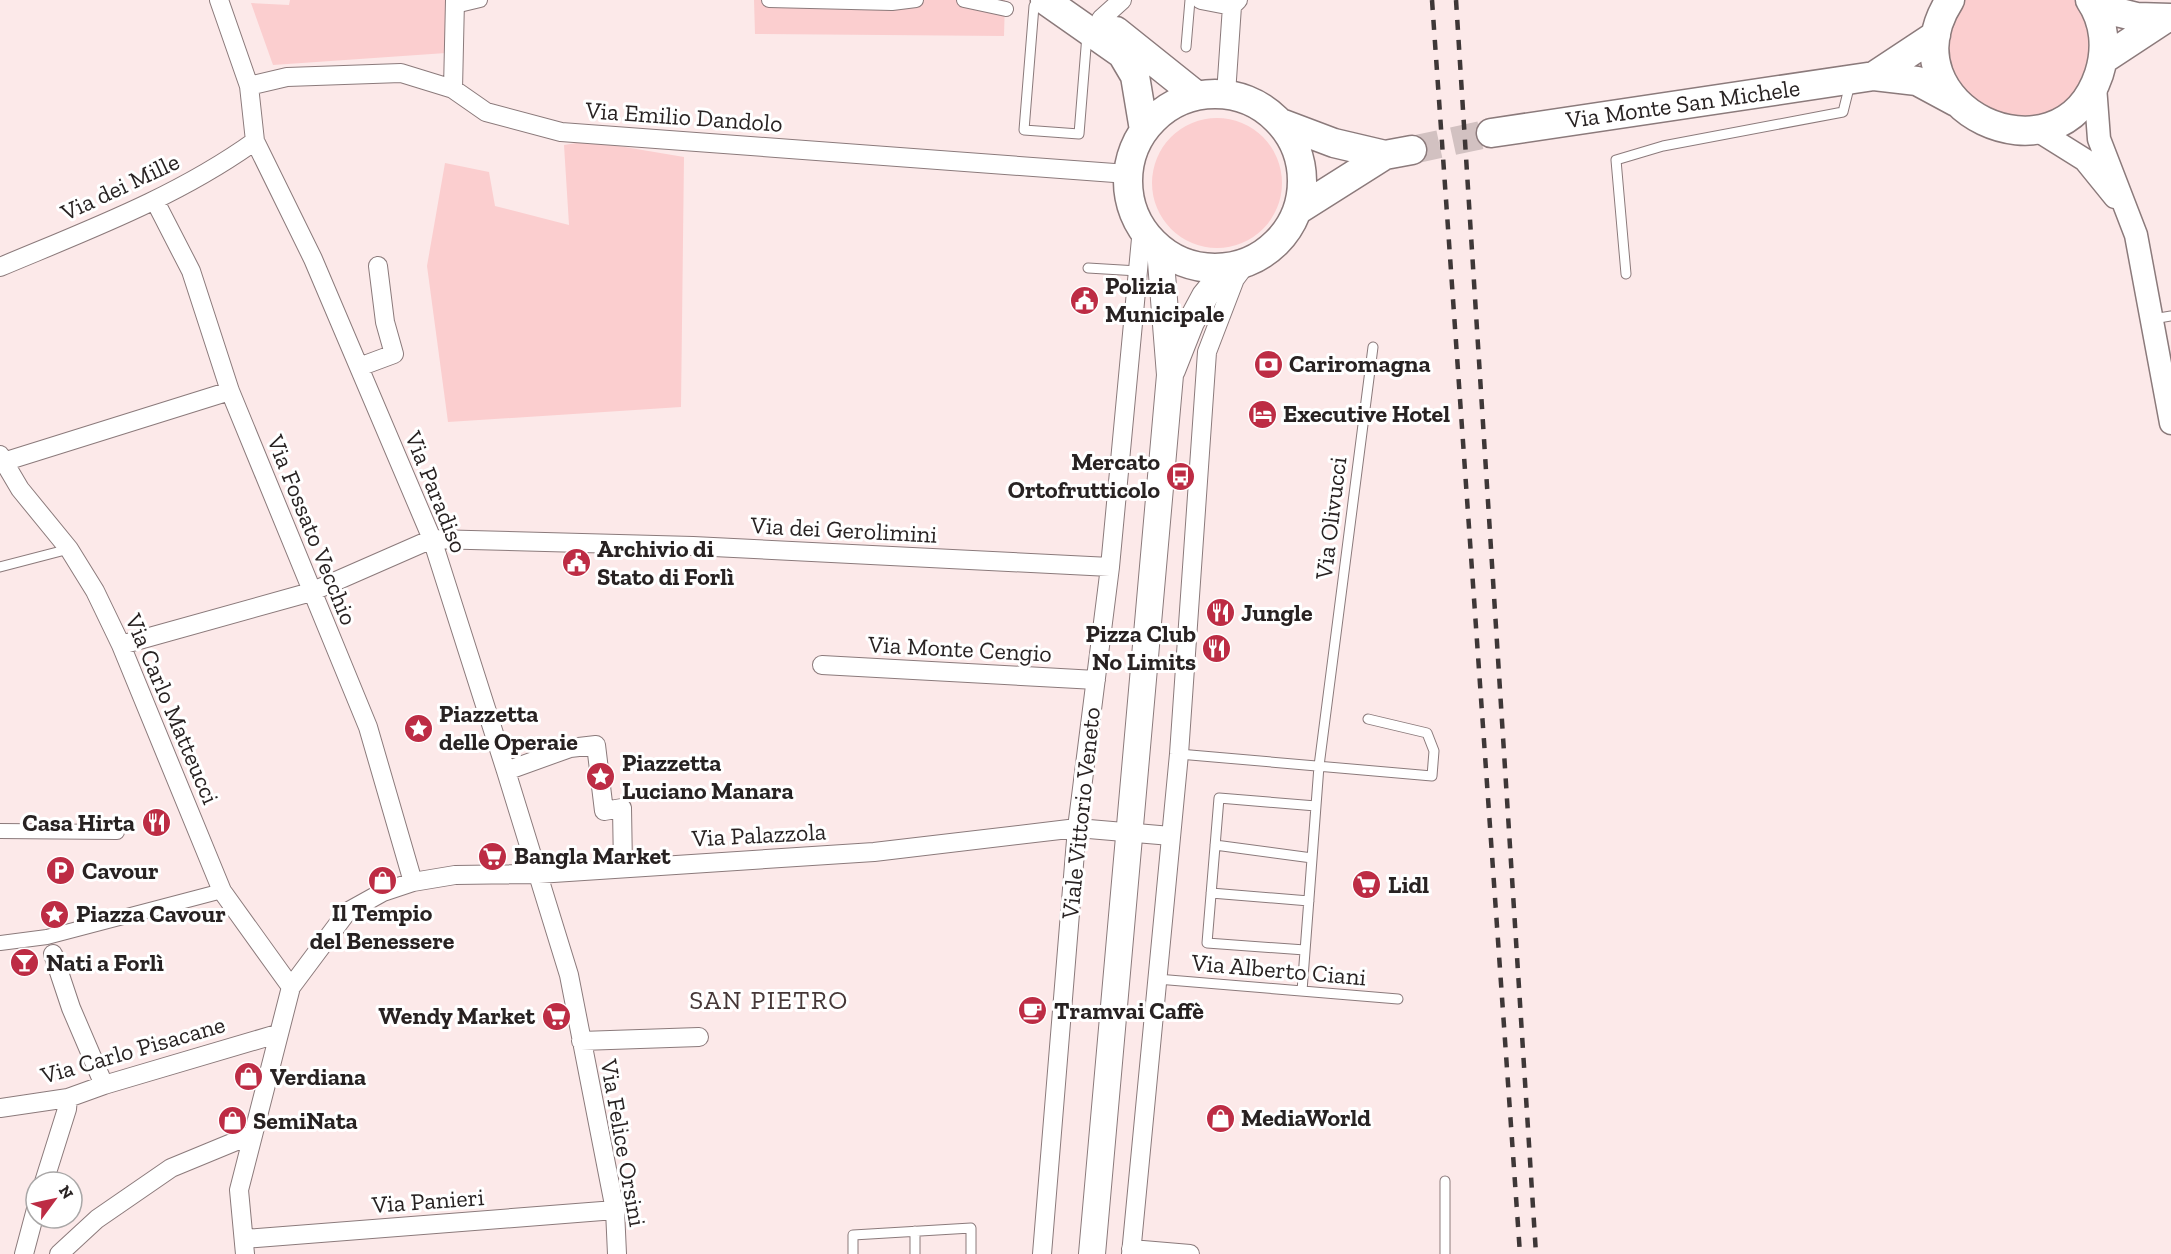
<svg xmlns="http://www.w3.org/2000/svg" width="2171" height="1254" viewBox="0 0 2171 1254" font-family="'Zilla Slab',serif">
	<rect width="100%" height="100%" fill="#fce9e9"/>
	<!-- green -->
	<path fill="#fbcecf" d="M290,0h158l-2,53 -173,12 -22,-62 38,2z
		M754,0h251l-1,36 -249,-2z
		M1965,0h109c17,18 23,46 12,68 -5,9 -9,20 -14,29 -6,8 -18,14 -27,17 -69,22 -126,-55 -80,-114z
		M1152 183a65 65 0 1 1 130 0a65 65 0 1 1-130 0Z
		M589,141l95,16 -3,250 -233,15 -21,-156 18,-103 44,9 6,34 74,19 -5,-80z"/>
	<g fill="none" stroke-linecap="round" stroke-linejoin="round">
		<!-- primary-tunnel -->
		<path stroke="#d2c1c1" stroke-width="28" stroke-dasharray="28 14" stroke-linecap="butt" d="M1412,150l79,-17"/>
		<defs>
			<path id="service" d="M1039,0l-5,6 -10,124 55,4 8,-99
				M1186,47l4,-47
				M1088,268l50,3
				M1626,274l-10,-114 47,-14 180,-34 7,-28
				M2153,319l18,-3
				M0,567l69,-18
				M1179,754l253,22 2,-25 -7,-18 -59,-14
				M1215,845l97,13
				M1211,893l98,8
				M1305,950l-98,-7 12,-145 97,8
				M1157,979l241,20
				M1302,991l17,-225 54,-419
				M915,1231v23
				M853,1254v-19l118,-7v26
				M1445,1254v-73"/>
			<path id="pedestrian" d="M769,0l123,3 24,-3
				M964,0l42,9
				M455,6l25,-6
				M0,831l117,1
				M0,943l47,-6 175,-46"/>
			<path id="minor" d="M219,0l30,86 6,55 58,118 119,280 74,232 63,204 46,235 2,44
				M1201,0l31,6
				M1101,19l21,-19
				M249,86l38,-9 114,-4 52,16 33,23 75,20 567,42
				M453,89l2,-89
				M1226,94l6,-88 6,-6
				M155,201l36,70 39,120 138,336 45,155
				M0,267c88,-37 177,-70 255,-126
				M359,367l35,-13 -9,-32 -7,-56
				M0,455l20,34 49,60 26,42 26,54 101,246 69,96
				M3,462l227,-71
				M121,645l190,-53 121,-53 261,7 417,21
				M822,665l274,15
				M506,771l64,-23 26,-3 8,66 18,-3 1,59
				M53,954l18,54 33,77
				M581,1041l118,-4
				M0,1108l68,-10 36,-13 173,-51
				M44,1182l23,-73 1,-11
				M244,1239l371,-29
				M1131,1249l59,5
				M24,1254l12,-45
				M59,1254l38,-35 74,-51 80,-33
				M245,1254l-6,-64 52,-203 56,-75 36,-20 30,-10 42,-7 83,-1 336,-22 203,-24 94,8
				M1042,1254l35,-426 33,-261 32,-339
				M1131,1254l48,-500 28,-402 28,-73 12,-16"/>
			<path id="tertiary" d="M2095,86l4,53 37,96 35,188
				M2037,130l48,30 30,37"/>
			<path id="secondary" d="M1172,370l19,-48 14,-26 23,-28
				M1092,1254l78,-879 -10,-126"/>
			<path id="primary" d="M1045,0l77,54 13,22 9,54
				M1950,0c-69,107 110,191 149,74 8,-25 6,-52 -9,-74
				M2095,7l42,10 34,1
				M1116,31l80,64
				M2104,59l61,-40
				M1874,76l62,-41
				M1128 181a87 87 0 1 1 174 0a87 87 0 1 1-174 0Z
				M1281,123l53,20 51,12
				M1491,133l383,-57 43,5 39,21
				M1298,210l87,-55 27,-5"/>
		</defs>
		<!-- service casing -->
		<use href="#service" stroke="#8b7a7b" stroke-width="11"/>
		<!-- pedestrian casing -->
		<use href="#pedestrian" stroke="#8b7a7b" stroke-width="16"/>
		<!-- minor casing -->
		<use href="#minor" stroke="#8b7a7b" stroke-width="20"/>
		<!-- tertiary casing -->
		<use href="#tertiary" stroke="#8b7a7b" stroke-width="25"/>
		<!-- secondary casing -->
		<use href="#secondary" stroke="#8b7a7b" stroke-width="28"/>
		<!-- primary casing -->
		<use href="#primary" stroke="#8b7a7b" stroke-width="31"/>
		<!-- service -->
		<use href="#service" stroke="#fff" stroke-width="9"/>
		<!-- pedestrian -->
		<use href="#pedestrian" stroke="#fff" stroke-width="14"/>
		<!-- minor -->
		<use href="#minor" stroke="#fff" stroke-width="18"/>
		<!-- tertiary -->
		<use href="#tertiary" stroke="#fff" stroke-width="22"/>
		<!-- secondary -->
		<use href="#secondary" stroke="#fff" stroke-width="26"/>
		<!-- primary -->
		<use href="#primary" stroke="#fff" stroke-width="28"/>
		<!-- rail -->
		<path stroke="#3e3737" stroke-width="4.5" stroke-dasharray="10 10" stroke-linecap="butt" d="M1432,0l88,1254
			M1456,0l80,1254"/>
	</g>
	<!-- icons -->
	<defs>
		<symbol id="civic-disc" viewBox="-11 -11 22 22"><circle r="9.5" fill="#bd2c44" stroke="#fff"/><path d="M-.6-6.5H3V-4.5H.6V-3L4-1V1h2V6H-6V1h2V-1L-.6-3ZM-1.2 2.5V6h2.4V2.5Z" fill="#fff"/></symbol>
		<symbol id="bank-disc" viewBox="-11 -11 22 22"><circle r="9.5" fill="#bd2c44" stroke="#fff"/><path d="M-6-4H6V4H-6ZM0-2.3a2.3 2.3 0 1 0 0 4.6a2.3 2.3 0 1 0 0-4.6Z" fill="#fff"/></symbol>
		<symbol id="hotel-disc" viewBox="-11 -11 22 22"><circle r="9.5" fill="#bd2c44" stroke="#fff"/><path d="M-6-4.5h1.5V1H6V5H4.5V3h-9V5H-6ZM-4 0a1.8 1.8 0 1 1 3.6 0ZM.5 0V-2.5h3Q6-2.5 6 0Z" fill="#fff"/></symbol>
		<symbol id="bus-disc" viewBox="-11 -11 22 22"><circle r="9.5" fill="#bd2c44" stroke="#fff"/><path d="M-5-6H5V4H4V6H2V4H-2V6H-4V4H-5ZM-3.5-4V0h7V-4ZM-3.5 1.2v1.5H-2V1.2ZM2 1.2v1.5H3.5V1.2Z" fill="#fff"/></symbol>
		<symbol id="restaurant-disc" viewBox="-11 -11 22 22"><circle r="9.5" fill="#bd2c44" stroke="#fff"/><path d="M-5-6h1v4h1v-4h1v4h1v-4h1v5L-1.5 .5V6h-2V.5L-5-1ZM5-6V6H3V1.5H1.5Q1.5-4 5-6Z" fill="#fff"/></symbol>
		<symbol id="sight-disc" viewBox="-11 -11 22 22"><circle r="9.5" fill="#bd2c44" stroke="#fff"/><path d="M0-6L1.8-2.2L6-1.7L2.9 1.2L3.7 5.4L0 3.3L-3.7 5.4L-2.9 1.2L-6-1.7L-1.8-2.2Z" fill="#fff"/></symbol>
		<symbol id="supermarket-disc" viewBox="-11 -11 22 22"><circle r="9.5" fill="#bd2c44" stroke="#fff"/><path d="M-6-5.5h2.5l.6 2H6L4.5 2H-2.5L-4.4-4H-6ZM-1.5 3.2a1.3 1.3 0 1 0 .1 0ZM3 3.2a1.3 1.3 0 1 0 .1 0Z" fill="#fff"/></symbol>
		<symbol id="parking-disc" viewBox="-11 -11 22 22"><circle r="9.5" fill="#bd2c44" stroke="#fff"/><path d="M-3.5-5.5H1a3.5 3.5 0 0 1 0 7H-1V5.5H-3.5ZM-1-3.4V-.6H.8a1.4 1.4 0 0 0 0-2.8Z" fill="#fff"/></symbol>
		<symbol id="shop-disc" viewBox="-11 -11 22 22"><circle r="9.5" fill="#bd2c44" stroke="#fff"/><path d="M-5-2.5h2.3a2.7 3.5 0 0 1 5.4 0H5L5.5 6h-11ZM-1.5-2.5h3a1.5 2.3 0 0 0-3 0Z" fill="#fff"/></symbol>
		<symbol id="bar-disc" viewBox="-11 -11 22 22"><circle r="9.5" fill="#bd2c44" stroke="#fff"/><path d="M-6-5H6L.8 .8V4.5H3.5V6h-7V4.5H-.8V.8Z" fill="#fff"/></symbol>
		<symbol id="cafe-disc" viewBox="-11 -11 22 22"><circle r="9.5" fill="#bd2c44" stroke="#fff"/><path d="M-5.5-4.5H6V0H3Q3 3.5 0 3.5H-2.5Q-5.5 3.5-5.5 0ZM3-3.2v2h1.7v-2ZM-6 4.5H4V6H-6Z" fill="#fff"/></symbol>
	</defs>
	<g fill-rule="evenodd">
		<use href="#civic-disc" x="1068" y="284" width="33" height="33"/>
		<use href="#bank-disc" x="1252" y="348" width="33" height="33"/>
		<use href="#hotel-disc" x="1246" y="398" width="33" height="33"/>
		<use href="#bus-disc" x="1164" y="460" width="33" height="33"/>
		<use href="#civic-disc" x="560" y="546" width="33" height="33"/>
		<use href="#restaurant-disc" x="1204" y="596" width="33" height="33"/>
		<use href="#restaurant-disc" x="1200" y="632" width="33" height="33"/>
		<use href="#sight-disc" x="402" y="712" width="33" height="33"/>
		<use href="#sight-disc" x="584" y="760" width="33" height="33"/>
		<use href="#restaurant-disc" x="140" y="806" width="33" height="33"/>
		<use href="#supermarket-disc" x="476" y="840" width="33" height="33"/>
		<use href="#parking-disc" x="44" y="854" width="33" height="33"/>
		<use href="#shop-disc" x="366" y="864" width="33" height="33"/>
		<use href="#supermarket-disc" x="1350" y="868" width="33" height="33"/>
		<use href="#sight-disc" x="38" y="898" width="33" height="33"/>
		<use href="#bar-disc" x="8" y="946" width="33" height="33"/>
		<use href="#cafe-disc" x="1016" y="994" width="33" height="33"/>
		<use href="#supermarket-disc" x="540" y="1000" width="33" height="33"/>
		<use href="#shop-disc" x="232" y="1060" width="33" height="33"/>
		<use href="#shop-disc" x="1204" y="1102" width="33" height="33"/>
		<use href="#shop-disc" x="216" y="1104" width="33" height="33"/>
	</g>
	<g text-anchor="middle" stroke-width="6" stroke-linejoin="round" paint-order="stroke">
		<!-- street labels -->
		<g font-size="24" fill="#282222" stroke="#fff">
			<text transform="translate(1683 104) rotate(-8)" y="8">Via Monte San Michele</text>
			<text transform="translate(684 117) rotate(4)" y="8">Via Emilio Dandolo</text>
			<text transform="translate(120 187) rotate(-25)" y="8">Via dei Mille</text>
			<text transform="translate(436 492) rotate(68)" y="8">Via Paradiso</text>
			<text transform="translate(1331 518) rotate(-83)" y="8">Via Olivucci</text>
			<text transform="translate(312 530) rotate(68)" y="8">Via Fossato Vecchio</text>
			<text transform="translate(844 530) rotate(3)" y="8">Via dei Gerolimini</text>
			<text transform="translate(960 649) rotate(3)" y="8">Via Monte Cengio</text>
			<text transform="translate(172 709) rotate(67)" y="8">Via Carlo Matteucci</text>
			<text transform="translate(1081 813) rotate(-84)" y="8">Viale Vittorio Veneto</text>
			<text transform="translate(759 835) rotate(-3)" y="8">Via Palazzola</text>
			<text transform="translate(1279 970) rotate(5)" y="8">Via Alberto Ciani</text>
			<text transform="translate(133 1050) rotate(-16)" y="8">Via Carlo Pisacane</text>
			<text transform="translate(623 1143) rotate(80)" y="8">Via Felice Orsini</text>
			<text transform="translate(428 1201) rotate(-4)" y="8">Via Panieri</text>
		</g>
		<!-- poi labels -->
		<g font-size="24" font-weight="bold" fill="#282222" stroke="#fff" text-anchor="start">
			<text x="1105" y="294">Polizia<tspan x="1105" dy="28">Municipale</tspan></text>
			<text x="1289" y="372">Cariromagna</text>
			<text x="1283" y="422">Executive Hotel</text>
			<text x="1160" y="470" text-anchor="end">Mercato<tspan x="1160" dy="28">Ortofrutticolo</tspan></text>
			<text x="597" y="557">Archivio di<tspan x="597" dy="28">Stato di Forlì</tspan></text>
			<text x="1241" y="621">Jungle</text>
			<text x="1196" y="642" text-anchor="end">Pizza Club<tspan x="1196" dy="28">No Limits</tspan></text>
			<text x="439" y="722">Piazzetta<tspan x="439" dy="28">delle Operaie</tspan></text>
			<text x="622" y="771">Piazzetta<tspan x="622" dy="28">Luciano Manara</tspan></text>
			<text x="135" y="831" text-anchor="end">Casa Hirta</text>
			<text x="514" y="864">Bangla Market</text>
			<text x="82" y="879">Cavour</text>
			<text x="1388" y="893">Lidl</text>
			<text x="382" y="921" text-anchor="middle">Il Tempio<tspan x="382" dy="28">del Benessere</tspan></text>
			<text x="76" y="922">Piazza Cavour</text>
			<text x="46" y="971">Nati a Forlì</text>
			<text x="1054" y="1019">Tramvai Caffè</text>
			<text x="535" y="1024" text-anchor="end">Wendy Market</text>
			<text x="270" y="1085">Verdiana</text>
			<text x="1241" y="1126">MediaWorld</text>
			<text x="253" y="1129">SemiNata</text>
		</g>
		<!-- neighbourhood labels -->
		<g font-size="26" letter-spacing="1.5" fill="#463737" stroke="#fff">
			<text x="769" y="1009">SAN PIETRO</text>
		</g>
	</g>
	<!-- north arrow -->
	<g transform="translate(54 1200) rotate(57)"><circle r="28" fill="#ffffff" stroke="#a9a7a7" stroke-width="1.5"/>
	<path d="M0-4.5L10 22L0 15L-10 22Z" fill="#bd2c44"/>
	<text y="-9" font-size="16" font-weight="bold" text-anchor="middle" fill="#282222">N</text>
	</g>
</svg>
